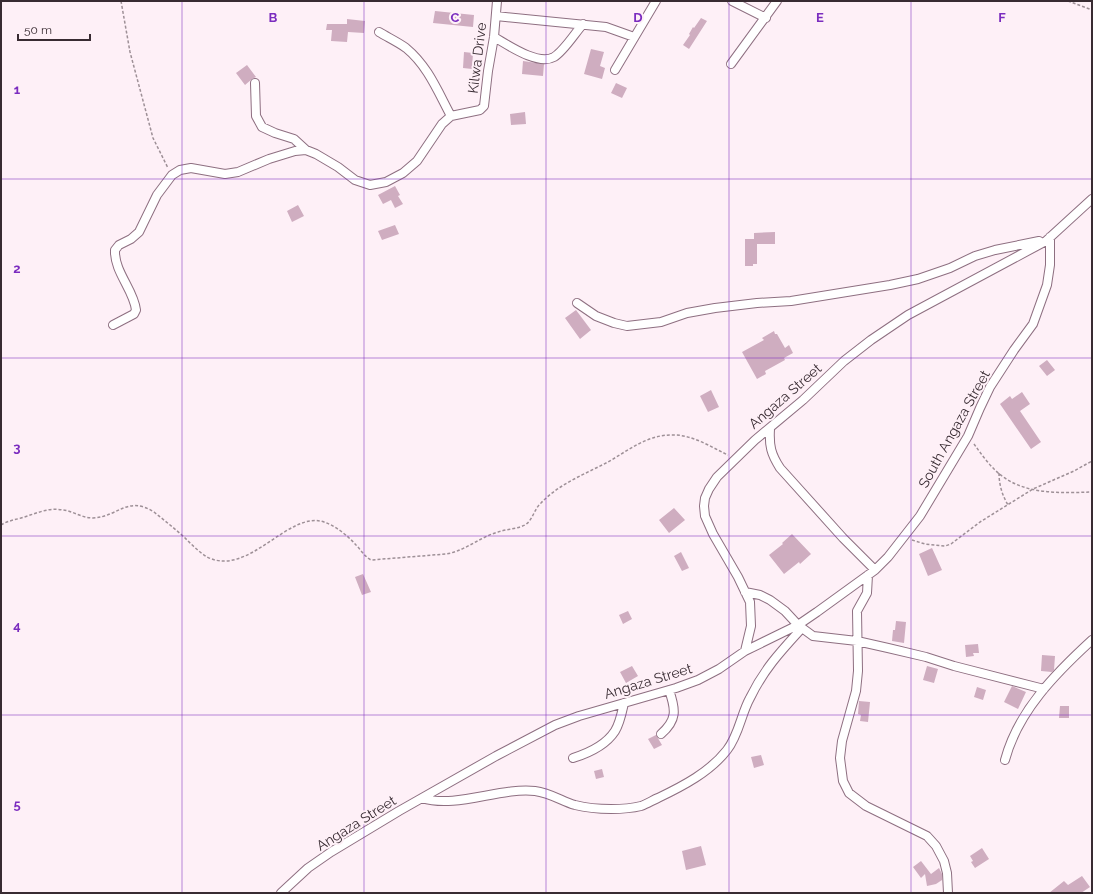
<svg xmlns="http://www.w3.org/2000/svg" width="1093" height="894" viewBox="0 0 1093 894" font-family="Raleway,sans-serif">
	<rect width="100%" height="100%" fill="#fef0f7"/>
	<!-- building -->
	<path fill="#cfadc0" d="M435,11l39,4 -1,12 -40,-4z
		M701,18l6,3 -18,28 -6,-4 7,-10 -1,-1 4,-7 1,1z
		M347,19l18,2 -1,12 -16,-1 -1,10 -16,-1 1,-11h-6l1,-6h20z
		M591,49l13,3 -4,14 5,2 -3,11 -18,-5z
		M464,52l9,1 -1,16 -9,-1z
		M523,61l21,3 -1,12 -21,-2z
		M247,65l9,12 -4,2 -7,6 -9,-12z
		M616,83l11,5 -5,10 -11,-5z
		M525,112l1,12 -15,1 -1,-11z
		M395,186l5,9 -2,1 5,8 -8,4 -4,-8 -8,4 -5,-9z
		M298,205l6,11 -12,6 -5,-11z
		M395,225l4,9 -17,6 -4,-9z
		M775,232v12h-18v20h-4v2h-8v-27h9v-6z
		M576,310l15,20 -11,9 -15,-21z
		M774,331l1,3h2l8,14 4,-3 4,8 -9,5 1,2 -20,11 1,3 -9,5 -15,-27 22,-12 -2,-2z
		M1047,360l8,10 -8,6 -8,-10z
		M711,390l8,17 -11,5 -8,-16z
		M1022,392l8,12 -10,7 21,31 -10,7 -31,-45 10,-8 2,3z
		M674,508l11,12 -16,13 -10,-13z
		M792,534l19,20 -11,10 -1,-2 -15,12 -15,-19 14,-11 -1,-1z
		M932,548l10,22 -14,6 -9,-22z
		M681,552l8,16 -7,3 -8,-15z
		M363,574l8,18 -9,3 -7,-18z
		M628,611l4,8 -9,5 -4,-9z
		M896,621l10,1 -2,21 -12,-2 1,-11h2z
		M978,644l1,9h-6l1,3 -8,1 -1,-12z
		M1042,655l13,1 -1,14 -2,2 -11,-1z
		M632,666l6,10 -12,7 -6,-11z
		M927,666l11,3 -4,14 -11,-3z
		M1012,686l14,6 -8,17 -14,-7z
		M977,687l9,3 -3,10 -9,-3z
		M859,701l11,1 -2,20 -8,-1 1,-6 -3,-1z
		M1060,706h9v12h-10z
		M656,735l6,10 -8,4 -6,-10z
		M761,755l3,10 -10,3 -3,-11z
		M602,769l2,8 -8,2 -2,-8z
		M701,846l5,19 -20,5 -4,-19z
		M982,848l7,11 -14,9 -4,-6 2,-1 -3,-5z
		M921,861l10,13 8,-6 3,6v6l-6,4 -9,2 -2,-12 -4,4 -8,-11z
		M1082,876l8,11 -9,6h-32l15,-12 4,4z"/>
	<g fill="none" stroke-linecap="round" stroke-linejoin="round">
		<defs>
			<path id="street" d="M732,1l34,17
				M496,16l110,11 28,10
				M379,32c8,5 19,10 27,16 22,18 32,44 45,68
				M494,37c14,8 44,29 60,20 10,-6 21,-24 29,-33
				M731,64l46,-63
				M615,70l41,-69
				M255,83l1,33 6,11 13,6 19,6 12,11
				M577,303l19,13 18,7 13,3 34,-4 26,-9 28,-5 42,-5 34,-2 99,-16 28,-6 32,-11 25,-12 20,-6 44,-9
				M113,325l21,-11 2,-4c-2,-20 -22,-38 -21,-60l4,-5 12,-6 8,-7 18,-37 15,-20 8,-5 11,-2 34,6 13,-2 31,-13 26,-8 11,-1 10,4 22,13 17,13 15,5 16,-3 17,-9 14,-12 25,-37 9,-8 29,-6 4,-4 4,-35 6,-34 3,-36
				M770,429c-1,17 1,25 10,39l63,70 32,32
				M868,575l-1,18 -10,18 1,60 -2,20 -14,50 -2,17 3,23 6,12 17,13 61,30 9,10 8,15 3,12 1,20
				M745,592l15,3 10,5 15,11 13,14 15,11 44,5 31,7 38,9 28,9 90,23
				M745,651l53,-26 19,-13 58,-42 13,-13 32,-41 48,-80 12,-28 10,-21 24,-37 19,-26 14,-39 3,-20v-28
				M661,734c16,-14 15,-24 8,-44
				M573,758c16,-5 33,-13 42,-27 5,-8 7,-19 9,-28
				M1005,760c13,-49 51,-87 87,-120
				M422,798c34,11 78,-11 113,-7 15,2 27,10 40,14 12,3 25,4 36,4 10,0 22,-1 30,-3 6,-2 12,-6 17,-8 25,-12 52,-26 69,-48 12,-15 14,-36 23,-52 14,-29 31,-47 52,-70
				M281,893l27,-25 23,-16 68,-41 97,-55 59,-31 24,-9 97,-28 22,-8 21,-11 26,-18 6,-25 -1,-24 -12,-25 -25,-43 -8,-18 -1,-10 1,-8 4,-9 8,-12 38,-37 48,-40 41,-39 27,-21 37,-25 138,-74 46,-42"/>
		</defs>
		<!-- street casing -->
		<use href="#street" stroke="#8e6f81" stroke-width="10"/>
		<!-- path -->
		<path stroke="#9e9097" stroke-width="1.5" stroke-dasharray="3 2" stroke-linecap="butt" d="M121,1l9,51 23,86 15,30
			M1068,1l24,9
			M974,444c8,11 17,24 28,32 25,19 61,17 90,16
			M999,473c0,11 3,22 9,32
			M1,525c6,-4 13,-5 20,-7 14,-4 27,-11 42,-8 10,1 19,8 30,8 25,-1 34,-23 61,-6 10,8 20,16 30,25 7,7 15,15 23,20 42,21 81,-47 117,-35 12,4 24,14 32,23 5,5 8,11 15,15l75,-6c19,-3 34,-17 52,-22 9,-3 19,-3 27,-7 8,-5 9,-16 16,-22 18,-19 44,-29 67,-41 21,-12 40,-28 66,-27 19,0 37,12 54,20
			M912,540l13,4 20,2 6,-2 29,-22 53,-33 41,-18 18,-10"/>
		<!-- street -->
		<use href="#street" stroke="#fff" stroke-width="8"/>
	</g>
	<!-- grid -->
	<path fill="none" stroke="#7b2cbf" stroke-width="1" stroke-opacity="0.55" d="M182,1v892M364,1v892M546,1v892M729,1v892M911,1v892M1,179h1091M1,358h1091M1,536h1091M1,715h1091"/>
	<g text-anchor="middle" stroke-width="4" stroke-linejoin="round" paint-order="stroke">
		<!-- street labels -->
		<g font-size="14" fill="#382b32" stroke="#fef0f7">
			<text transform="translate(477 58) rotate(-83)" y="5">Kilwa Drive</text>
			<text transform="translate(785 396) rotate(-41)" y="5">Angaza Street</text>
			<text transform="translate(954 429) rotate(-61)" y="5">South Angaza Street</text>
			<text transform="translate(648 681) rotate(-17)" y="5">Angaza Street</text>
			<text transform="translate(356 823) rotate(-32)" y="5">Angaza Street</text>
		</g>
	</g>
	<g font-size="13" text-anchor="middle" font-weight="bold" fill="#7b2cbf" stroke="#fef0f7" stroke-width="4" stroke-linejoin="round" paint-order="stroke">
		<text x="273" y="22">B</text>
		<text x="455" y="22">C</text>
		<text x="638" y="22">D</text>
		<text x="820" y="22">E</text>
		<text x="1002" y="22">F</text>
		<text x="17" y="94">1</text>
		<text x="17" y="273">2</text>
		<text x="17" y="452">3</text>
		<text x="17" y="630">4</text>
		<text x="17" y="809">5</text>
	</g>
	<!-- border -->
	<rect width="1093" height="894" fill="none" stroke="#382b32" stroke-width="4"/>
	<!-- scale -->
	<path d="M18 34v6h72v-6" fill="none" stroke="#382b32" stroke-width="2"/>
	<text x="24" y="34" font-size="12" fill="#382b32" stroke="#fef0f7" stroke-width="3" paint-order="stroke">50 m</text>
</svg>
